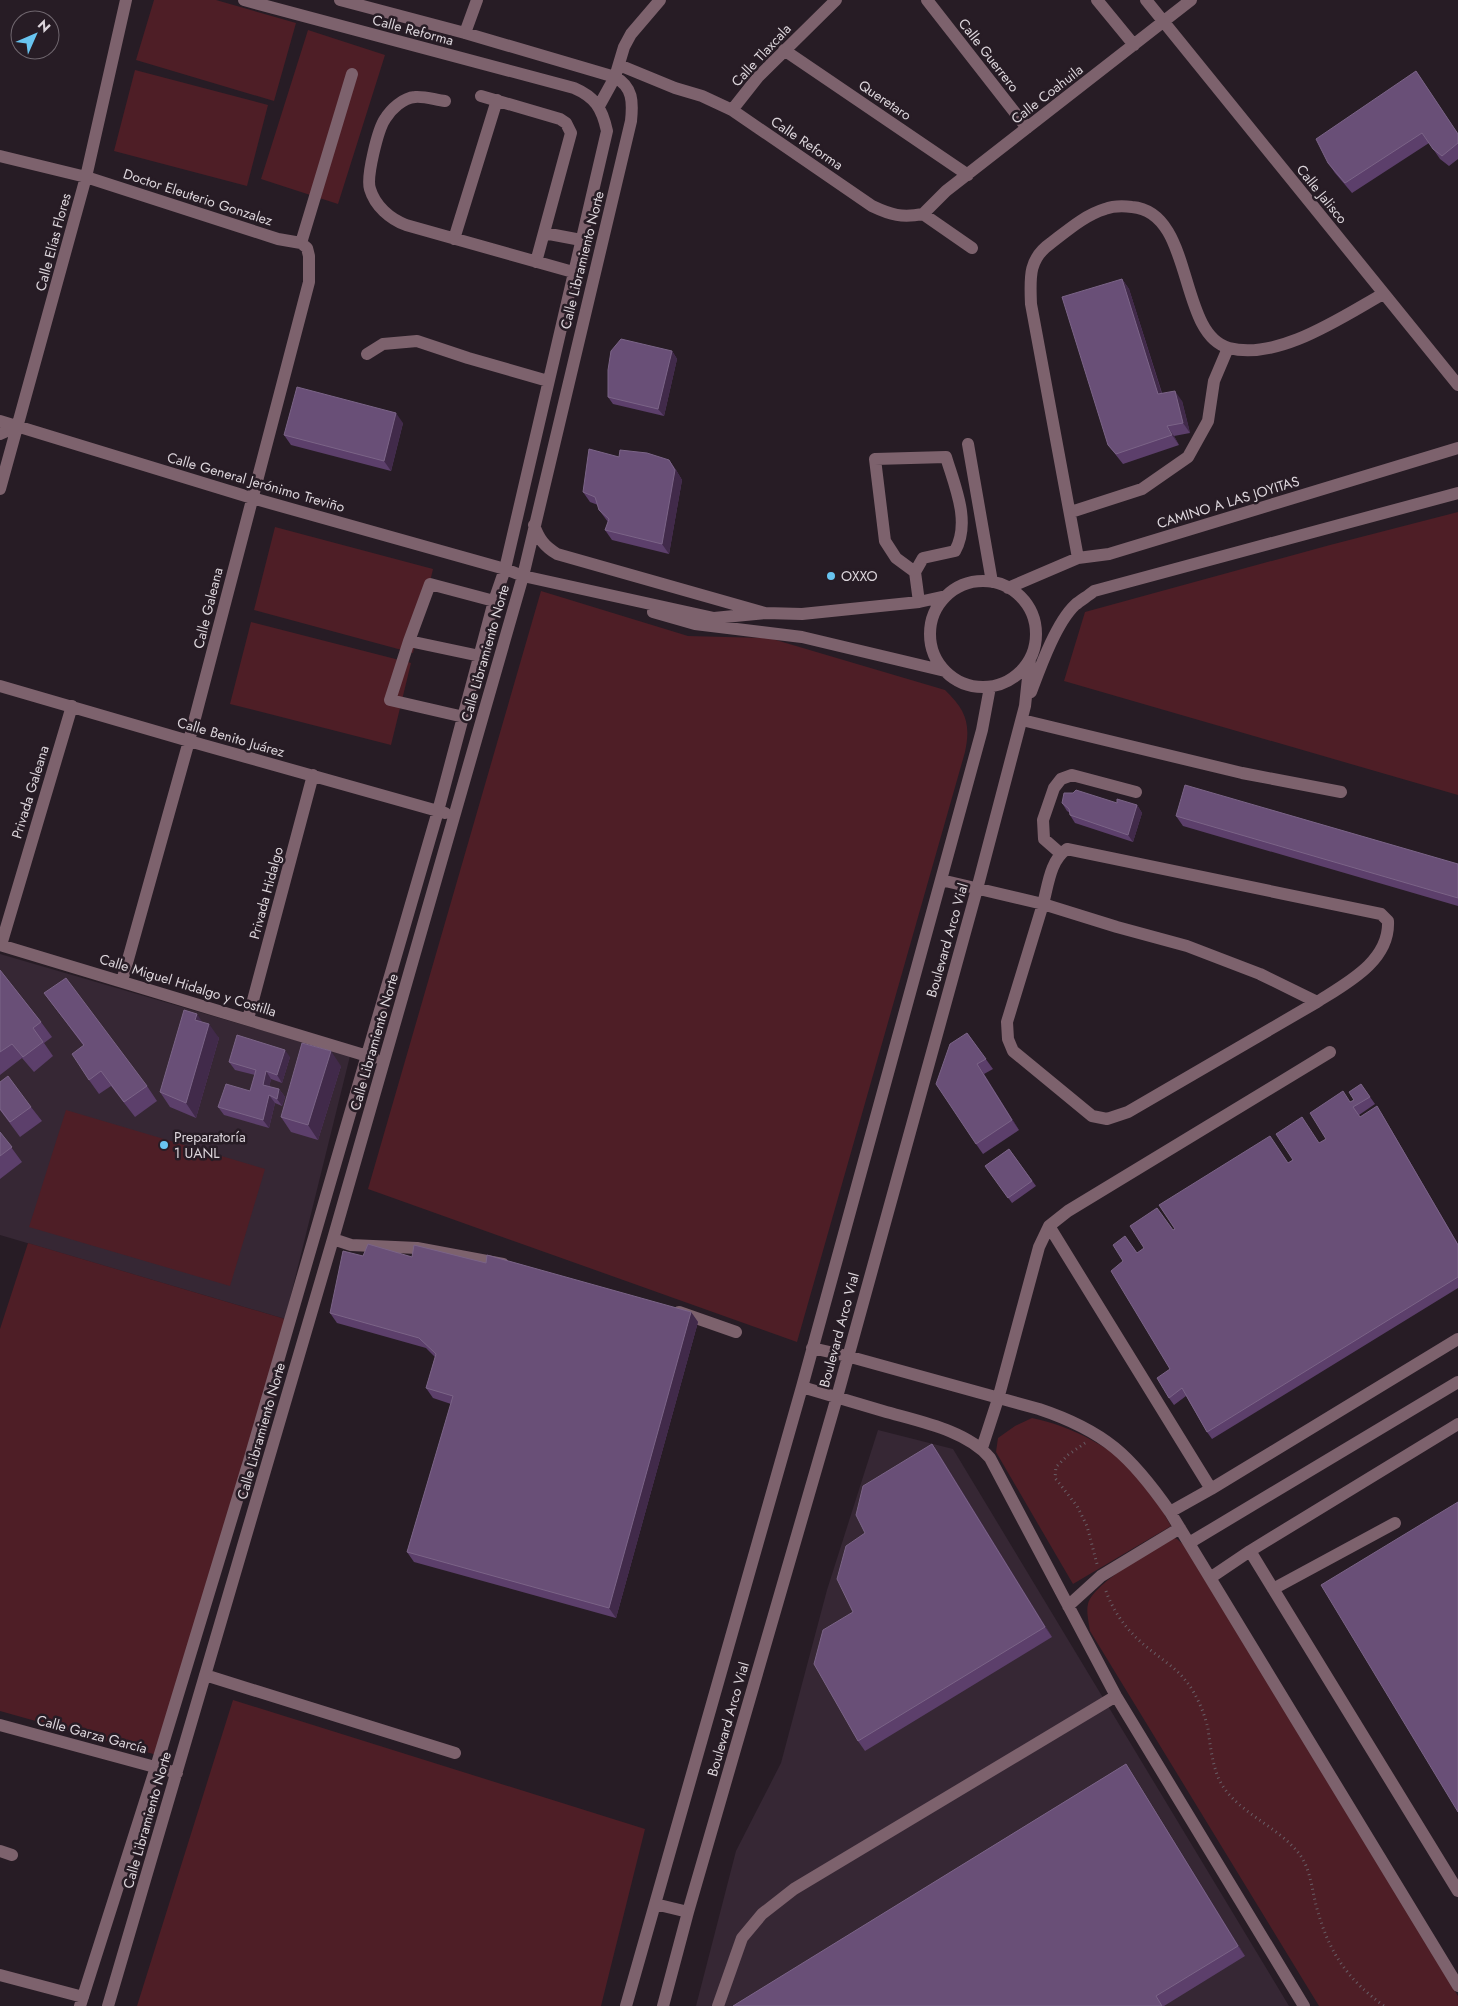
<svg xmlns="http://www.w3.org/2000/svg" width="1458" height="2006" viewBox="0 0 1458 2006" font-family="Jost,sans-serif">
	<rect width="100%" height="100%" fill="#271c25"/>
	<!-- built -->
	<path fill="#362734" d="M0,954l350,102 -65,263 -285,-84z
		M878,1430l75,19 336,557h-593l40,-155 45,-88 46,-173z"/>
	<!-- green -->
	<path fill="#4e1e26" d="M154,0h62l80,23 -22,78 -138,-41z
		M308,30l77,25 -47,149 -77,-25z
		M135,70l133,35 -21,81 -133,-35z
		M1458,512v283l-394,-114 21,-69 245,-67z
		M275,527l158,42 -20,84 -159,-43z
		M541,591l147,45 81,2 176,52c21,20 26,34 20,62l-168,590 -429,-153z
		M251,622l160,41 -20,82 -161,-41z
		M66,1110l199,59 -35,117 -201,-59z
		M28,1243l257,76 -128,436 -157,-44v-382z
		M1032,1418c40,8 84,31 111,62 11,13 19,31 28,46l-98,58 -77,-132 2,-14 17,-12z
		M1174,1538l3,1 9,8 272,449v10h-139l-229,-375c-1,-7 -4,-20 -2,-27 7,-23 65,-53 86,-66z
		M233,1700l412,129 -44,177h-464z"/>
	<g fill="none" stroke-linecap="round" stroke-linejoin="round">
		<!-- path -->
		<path stroke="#685e66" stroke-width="3" stroke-dasharray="1 4" stroke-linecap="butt" d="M1085,1443l-17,12 -12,12 -1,11 22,28 10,20 10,38
			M1106,1591c8,23 24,43 42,57 13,11 28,20 38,33 10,12 19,33 22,48 2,15 4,33 10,48 14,34 60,48 82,78 10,13 12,34 16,50 12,46 30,73 68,101"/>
		<!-- minor -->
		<path stroke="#7d626d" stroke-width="12" d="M927,0l100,128
			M1097,0l37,45
			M1146,0l312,385
			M465,33l12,-33
			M784,50l184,125
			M619,65l56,23 27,8 30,14 140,96c19,9 30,12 51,8l49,34
			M481,96l79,23 6,4 5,10 -35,129
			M445,101c-9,-1 -21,-5 -30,-4 -12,1 -24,12 -30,22 -7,10 -19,58 -15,70 5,17 20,30 36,36l167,47
			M599,106l16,-29 9,-30 7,-13 29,-34
			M732,110l26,-33 78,-77
			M0,156l86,21 192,62 23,4 6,5 2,8v26l-120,459 -67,240
			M923,214l23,-23 245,-191
			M544,233l37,7
			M454,239l43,-139
			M301,243l51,-169
			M367,354l16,-10 34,-3 51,17 80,23
			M0,421l252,77 253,71 18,7 191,42 51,-5
			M0,434l18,-8
			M968,444l24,138
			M0,489l86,-312 40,-177
			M1071,512l71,-23 46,-32 20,-36 6,-40 14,-33
			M534,525c5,14 10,21 23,29l208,59 37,1 117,-12 27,-6
			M1078,558l-47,-254c-1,-26 -3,-45 20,-61 17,-13 34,-28 54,-34 8,-3 19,-3 27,-2 63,5 45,127 97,141 49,13 113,-31 154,-54
			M915,572l-19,-14 -11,-17 -10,-82 71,-2c9,30 25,65 9,94l-32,7 -8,14 4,30
			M930 634a53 53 0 1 1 106 0a53 53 0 1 1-106 0Z
			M1008,588l70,-30 31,-4 349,-106
			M653,612l42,12 107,13 143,34
			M409,641l71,15
			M0,686l189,55 256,72
			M1031,692c9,-24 25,-69 44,-87 6,-5 13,-9 19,-14l364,-98
			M464,717l-74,-17 19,-59 21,-57 64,17
			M1022,720l220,53 99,19
			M1060,853l-16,-14 -1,-19 11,-32 7,-9 11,-4 64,17
			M941,880l102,24c5,-18 7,-44 24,-55l314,65 7,7c2,40 -41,62 -71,81l-189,110 -21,7 -15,-3 -79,-65 -5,-12 -1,-17 36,-118 74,23 70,19 73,28 57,28
			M0,945l374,113
			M1,945l71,-239
			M248,1019l65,-244
			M1049,1226l162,263
			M333,1239l18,6 66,3 86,16
			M679,1312l57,20
			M812,1348l35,8 192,53c66,22 92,47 131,103l288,474
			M802,1387c27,8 54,16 81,24 34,10 84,19 107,47l126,238 188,310
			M982,1448l16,-49 41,-152 10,-21 19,-15 262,-159
			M1170,1512l41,-23 247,-150
			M1189,1543l269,-161
			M1250,1551l208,340
			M1210,1578l40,-27 208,-127
			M1273,1589l122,-66
			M1068,1606l33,-30 79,-48
			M205,1675l250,78
			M0,1725l177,48
			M0,1851l12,4
			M655,1904l33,8
			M0,1975l83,22
			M80,2006l76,-239 93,-306 189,-650 56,-210 11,-32 102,-438c-5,-23 -12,-34 -33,-43l-330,-88
			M108,2006l225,-767 190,-663 108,-455c2,-19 2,-34 -16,-44l-150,-44 -125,-33
			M626,2006l176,-619 180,-657 8,-43
			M663,2006l25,-94 149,-515 140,-508 48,-183 5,-47
			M718,2006l24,-68 20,-24 32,-25 322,-193"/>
	</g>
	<!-- wall -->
	<path fill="#5c3f6b" d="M1416,71l42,63v25l-9,7 -9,-7 -11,-16 -77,50 -17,-20 -7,-10z
		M1122,279l7,10 33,104 20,8 8,32 -16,3 5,9 -56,19 -15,-19z
		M672,351l5,8 -13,57 -51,-12 -5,-7z
		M403,423l-12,48 -100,-26 -7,-10z
		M619,457l50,3 7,10 6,10 -13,74 -57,-14 -7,-10 3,-8 -9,-12 -1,-5 -8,-3 -7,-10z
		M1062,803h55l20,2 5,8 -9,29 -58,-19 -5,-8v-2l-3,-2z
		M1176,816l282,48v42l-275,-80z
		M0,970l41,52 11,15 -8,6 9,13 -19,16 -12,-14 -22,17z
		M44,993l103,93 10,15 -22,16 -24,-31 -12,8 -10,-14 -6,-35z
		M202,1022l17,16 -23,80 -26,-11 -10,-15z
		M967,1033l26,36 -9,5 35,56 -36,24 -7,-10z
		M290,1057l-8,26 -11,-4 -2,8 10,2 6,8 -3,9 -7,-3 -6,25 -45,-13 -6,-8 32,-16 5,-16 -20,-5 -6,-8z
		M341,1066l-23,74 -27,-8 -10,-15z
		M0,1082l31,25 11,14 -22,16 -20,-27z
		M1361,1084l14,20 -16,11 1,2 22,-3 76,130v44l-246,151 -5,-7 -21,-36 -12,9 -5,-7 1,-29 -33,-116 36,-23 115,-67 38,-24 25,-37 3,-2z
		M0,1132l22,30 -22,17z
		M1009,1149l27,37 -24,17 -27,-37z
		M363,1256l49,1 74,6 205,49 7,10 -82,296 -202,-56 -7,-10 44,-148 -18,-6 -7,-10 9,-31 -9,-9 -89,-25 -7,-10z
		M932,1444l7,10 113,183 -187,114 -7,-10 7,-208z
		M1126,1764l7,11 112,181 -81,50h-431z"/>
	<!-- shaded-wall -->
	<path fill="#412a4a" d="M1122,279l7,10 36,115 -7,-10z
		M672,351l5,8 -13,57 -6,-7z
		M1175,391l7,10 8,32 -7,-10z
		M396,413l7,10 -12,48 -7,-10z
		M1167,426l7,10 5,9 -7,-10z
		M669,460l7,10 6,10 -13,74 -7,-10z
		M1137,805l5,8 -9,29 -5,-7z
		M197,1014l10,15 -12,-9z
		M209,1024l10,14 -23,80 -10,-15z
		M285,1050l5,7 -8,26 -5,-8z
		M331,1051l10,15 -23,74 -10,-15z
		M977,1064l7,10 35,56 -7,-10z
		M266,1071l5,8 -3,13 -5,-7z
		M279,1089l6,8 -3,9 -5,-7z
		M269,1095l6,8 -6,25 -6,-8z
		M1377,1106l5,8 76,130v1z
		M691,1312l7,10 -82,296 -7,-10z
		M932,1444l7,10 113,183 -7,-10z
		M1126,1764l7,11 112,181 -7,-10z"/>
	<!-- building -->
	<path fill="#694f77" stroke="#7b6487" d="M1416,71l42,63v9l-16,13 -9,-7 -11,-16 -77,50 -17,-20 -12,-24z
		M1122,279l36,115 17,-3 8,32 -16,3 5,9 -56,19 -8,-9 -46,-148z
		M621,339l51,12 -14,58 -50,-12v-27l3,-19z
		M297,387l99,26 -12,48 -100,-26z
		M589,449l30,8 1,-7 27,3 22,7 6,10 -13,74 -57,-14 4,-11 -10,-9 -4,-13 -12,-5z
		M1185,785l273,79v34l-282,-82z
		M1076,790l41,13v-4l20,6 -9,30 -58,-20 -1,-6 -7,-6 2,-10h9z
		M0,970l41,52 -8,6 10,14 -20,15 -11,-13 -12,8z
		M66,978l81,108 -23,16 -23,-31 -12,9 -17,-26 12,-9 -40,-52z
		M184,1010l13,4 -2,6 14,4 -23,79 -26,-11z
		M967,1033l19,26 -9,5 35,56 -36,24 -40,-60 14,-40z
		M237,1035l48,15 -8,25 -11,-4 -3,14 16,4 -2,10 -8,-4 -6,25 -45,-13 8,-23 24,7 6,-21 -27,-8z
		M302,1043l29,8 -23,74 -27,-8z
		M8,1076l23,31 -21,15 -10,-13v-27z
		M1361,1084l9,13 -17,10 7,10 17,-11 81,139v32l-251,155 -25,-44 -13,10 -12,-20 13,-9 -59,-98 12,-10 -10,-16 12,-9 12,17 7,-5 -14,-22 27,-18 16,22 2,-1 -16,-24 111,-69 18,27 5,-3 -17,-26 26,-17 17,26 7,-4 -16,-26 33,-22 7,11 4,-2 -5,-8z
		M0,1132l12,15 -12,9z
		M1009,1149l23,32 -24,17 -23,-32z
		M368,1244l44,13 2,-12 72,18 1,-8 204,57 -82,296 -202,-56 46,-156 -27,-8 10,-34 -17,-16 -89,-25 13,-62 20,5z
		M932,1444l113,183 -187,114 -44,-77 9,-34 30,-18 -16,-33 9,-33 19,-13 -9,-18 7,-29z
		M1458,1502v310l-137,-227z
		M1126,1764l112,182 -82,50 6,10h-429z"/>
	<!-- markers -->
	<g fill="#68c4f0" stroke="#271c25" stroke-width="2">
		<circle cx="831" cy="576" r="5"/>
		<circle cx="164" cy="1145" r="5"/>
	</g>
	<g text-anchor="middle" stroke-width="5" stroke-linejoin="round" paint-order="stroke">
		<!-- street labels -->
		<g font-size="14" fill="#dcd5db" stroke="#271c25">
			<text transform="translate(413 30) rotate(15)" y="5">Calle Reforma</text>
			<text transform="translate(761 55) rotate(-47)" y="5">Calle Tlaxcala</text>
			<text transform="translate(989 55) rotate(52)" y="5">Calle Guerrero</text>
			<text transform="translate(1047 94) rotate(-38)" y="5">Calle Coahuila</text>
			<text transform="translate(885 100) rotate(34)" y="5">Queretaro</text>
			<text transform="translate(807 143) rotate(34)" y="5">Calle Reforma</text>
			<text transform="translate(1322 194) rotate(51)" y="5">Calle Jalisco</text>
			<text transform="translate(198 197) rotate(18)" y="5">Doctor Eleuterio Gonzalez</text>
			<text transform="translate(53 242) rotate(-75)" y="5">Calle Elías Flores</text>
			<text transform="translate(582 260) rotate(-76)" y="5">Calle Libramiento Norte</text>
			<text transform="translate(256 482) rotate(16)" y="5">Calle General Jerónimo Treviño</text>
			<text transform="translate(1228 502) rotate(-17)" y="5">CAMINO A LAS JOYITAS</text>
			<text transform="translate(208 608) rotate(-76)" y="5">Calle Galeana</text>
			<text transform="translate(485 653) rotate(-74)" y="5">Calle Libramiento Norte</text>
			<text transform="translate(231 737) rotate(16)" y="5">Calle Benito Juárez</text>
			<text transform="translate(30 792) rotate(-73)" y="5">Privada Galeana</text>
			<text transform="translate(266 893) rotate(-75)" y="5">Privada Hidalgo</text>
			<text transform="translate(947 940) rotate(-74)" y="5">Boulevard Arco Vial</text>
			<text transform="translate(188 985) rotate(17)" y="5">Calle Miguel Hidalgo y Costilla</text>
			<text transform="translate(374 1042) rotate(-74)" y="5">Calle Libramiento Norte</text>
			<text transform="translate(839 1330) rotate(-75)" y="5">Boulevard Arco Vial</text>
			<text transform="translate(261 1431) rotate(-74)" y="5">Calle Libramiento Norte</text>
			<text transform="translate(728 1719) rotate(-74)" y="5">Boulevard Arco Vial</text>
			<text transform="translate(92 1734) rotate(15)" y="5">Calle Garza García</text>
			<text transform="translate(147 1820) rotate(-74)" y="5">Calle Libramiento Norte</text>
		</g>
		<!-- poi labels -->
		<g font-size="14" fill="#dcd5db" stroke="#271c25" text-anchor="start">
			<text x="841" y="581">OXXO</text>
			<text x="174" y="1142">Preparatoría<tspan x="174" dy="16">1 UANL</tspan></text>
		</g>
	</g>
	<!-- north arrow -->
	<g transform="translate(35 35) rotate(45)"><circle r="24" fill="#271c25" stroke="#6f666e"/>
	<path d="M0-4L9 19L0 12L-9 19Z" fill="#68c4f0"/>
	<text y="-8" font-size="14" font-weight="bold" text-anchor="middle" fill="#dcd5db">N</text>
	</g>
</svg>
